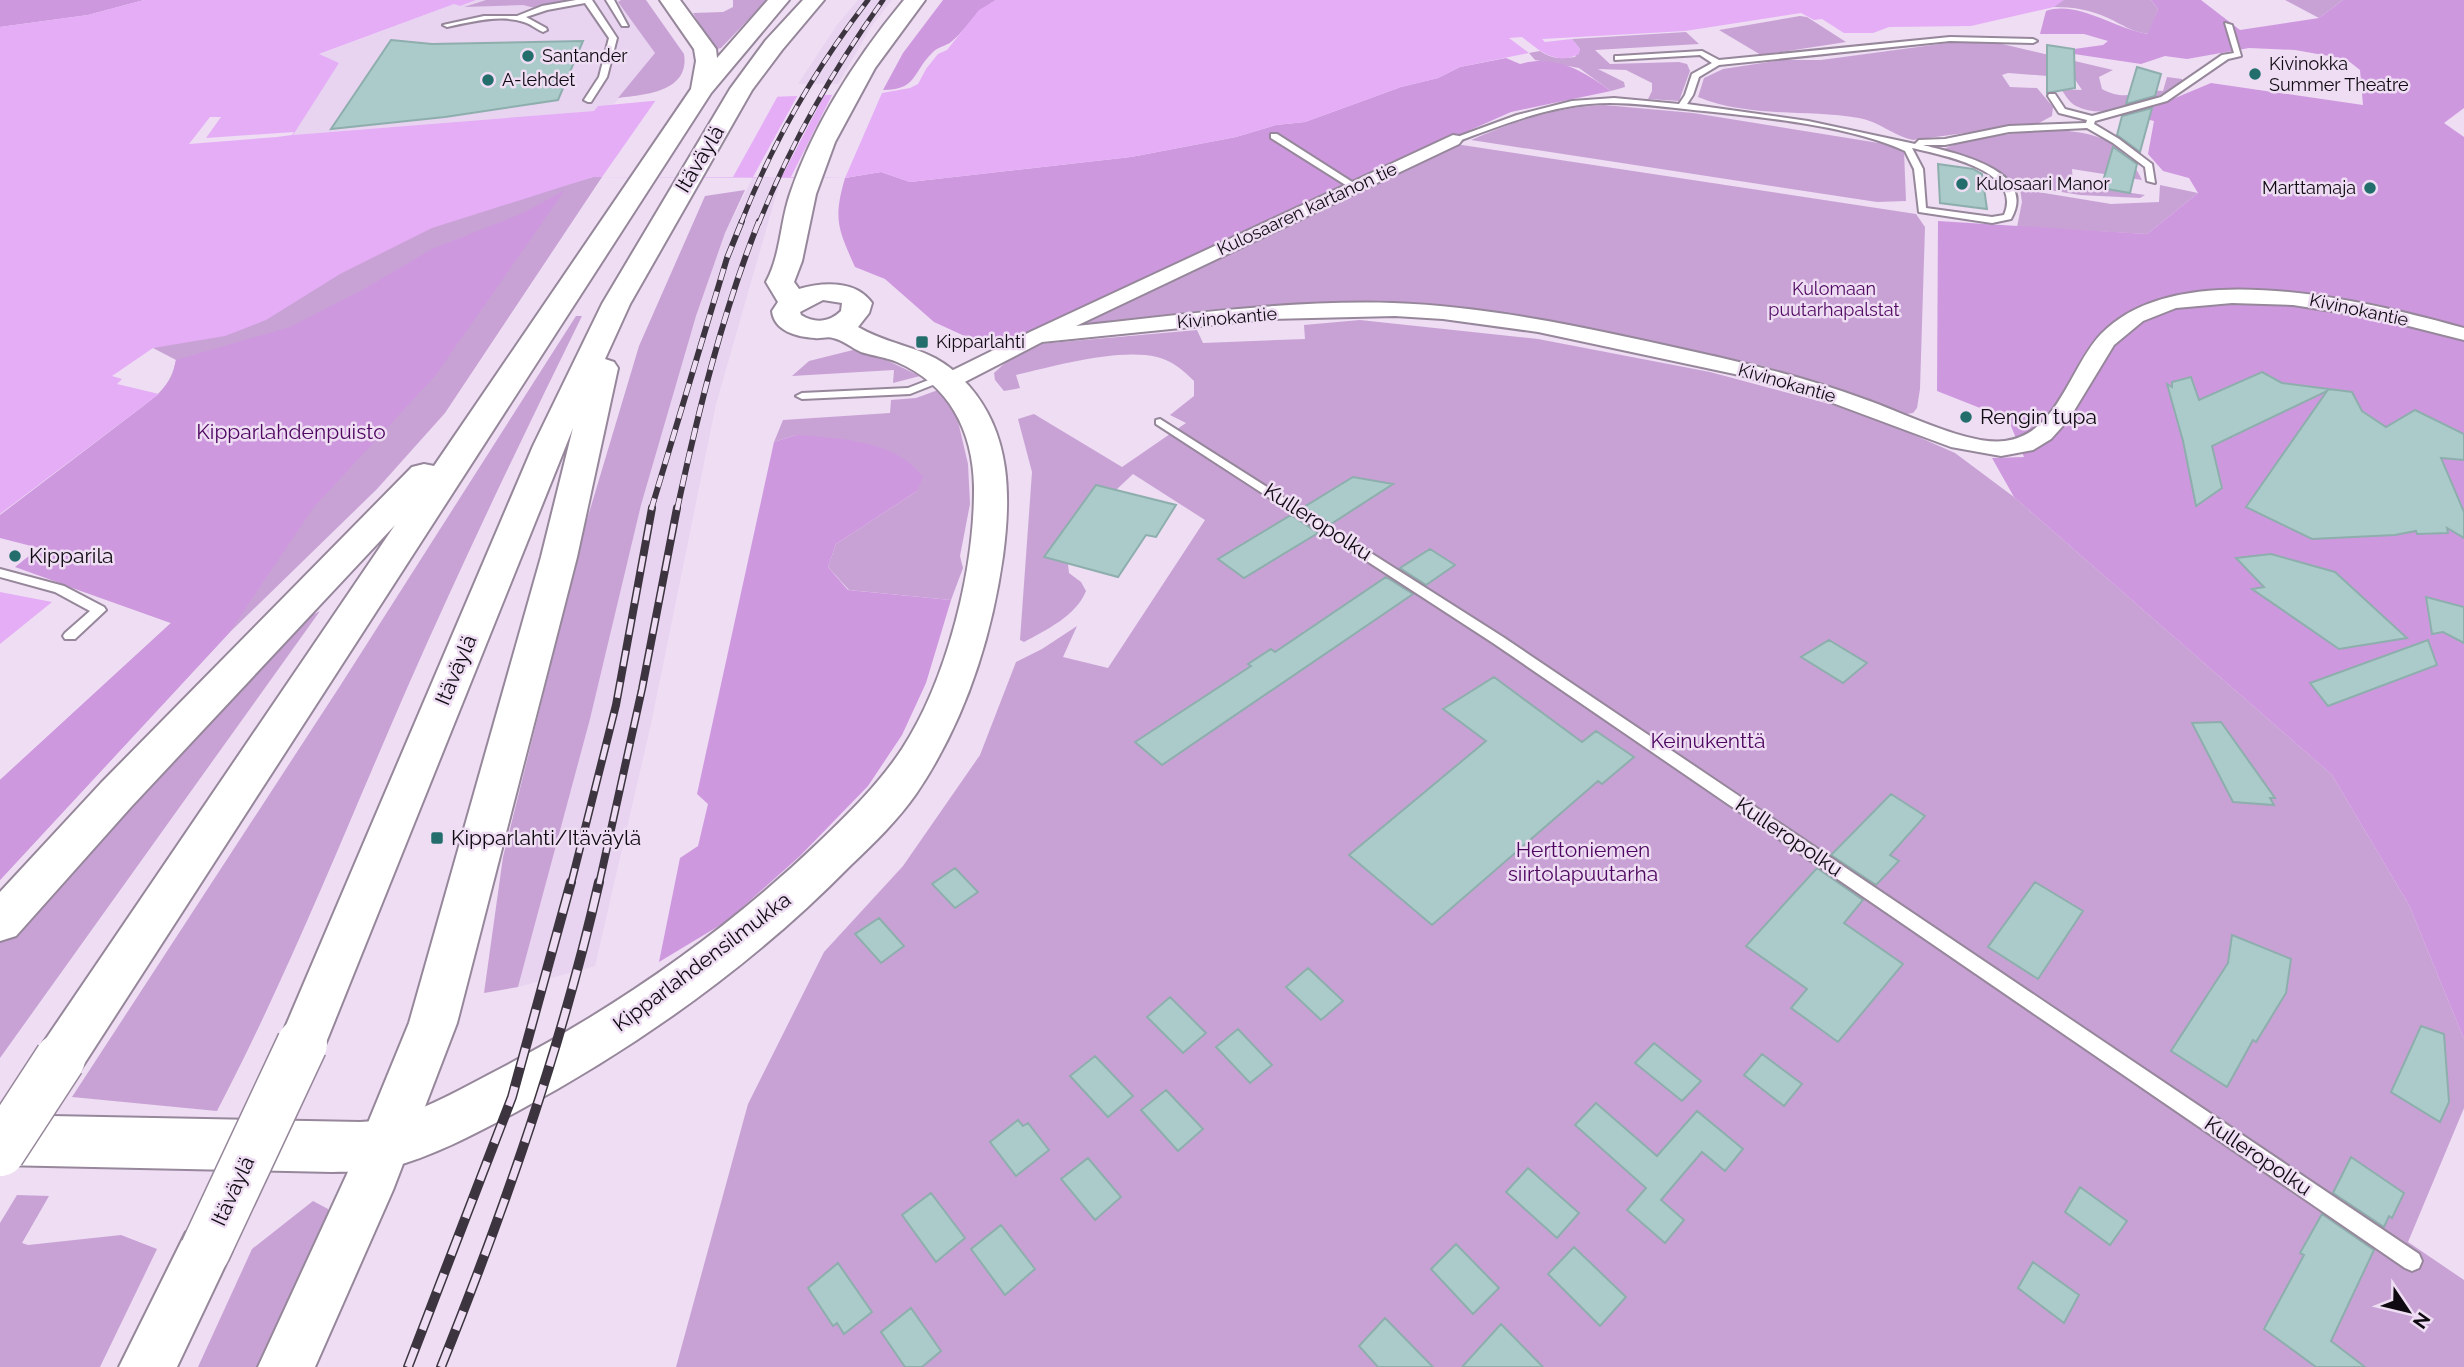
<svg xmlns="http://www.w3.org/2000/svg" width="2464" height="1367" viewBox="0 0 2464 1367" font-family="Raleway,sans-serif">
	<rect width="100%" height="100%" fill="#eeddf3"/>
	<!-- built -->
	<path fill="#e8d3f0" d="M476,0h145l-3,2 37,51 -41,51 -16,2 -3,5 -303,24 47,-72 -21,-8 136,-51 6,2z
		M858,0h34l-21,27 -33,57h-40l39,-59z
		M753,177l28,1 -65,226 -65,320 -56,242 -77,21 72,-268 51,-214 55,-189 29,-83z"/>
	<!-- green -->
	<path fill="#c8a2d5" d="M486,0h80l-31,8 -12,-3 -59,2z
		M621,0h25l38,54c6,38 -39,41 -66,44l37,-45 -37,-51z
		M733,0h34l-46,48 -7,2 -21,-37 30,-1 10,-5z
		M2047,0h104l7,9 -9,25c-17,-2 -26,-9 -41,-16 -17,-8 -35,-11 -54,-11z
		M2285,0h58l-24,18z
		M1800,16l7,1 39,25 -85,13 -42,-25z
		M1686,32l13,12 -104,6 15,14 69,-2 8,2 3,7 -11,30 -31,-2 4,-8v-8l-26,-13 -28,-1 26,13 1,5 -14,4 -32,-23 -44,-8 -6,-7 11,-2c11,8 22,8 35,6l5,-8 -8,-10z
		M1955,42l47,2 111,26 -14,7 3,12c26,14 36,0 61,2l4,-14 15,2v3c-26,18 -75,40 -106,24 -6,-3 -11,-11 -15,-17l21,1 -8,-12 -66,-5 -6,2 8,12 27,1 16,19 -1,9 -13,7 -126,17c-20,-4 -34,-19 -54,-22 -54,-9 -110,0 -161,-21l6,-19 19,-9 58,-9h40z
		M1604,105l89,8 198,32 13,6 2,50 -29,1 -406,-62c43,-19 87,-33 133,-35z
		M2044,129c46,3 77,6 98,51l-70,-11 1,15 72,11 -5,3 -60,-3 -61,-10 -41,-24 -37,-11 22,-9z
		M1462,145l454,69 9,13 -5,162 -3,19 -4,5 -6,1 -143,-48 -286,-57 -63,-6 -210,10 -140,13 387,-180z
		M593,177h9l-157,236 -68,76 -148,144 -229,247v-100l171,-157 -107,-38 81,-180c17,-13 27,-24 31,-45l-23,-12 69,-63z
		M2160,185l38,8 -51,41 -130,-7 5,-25 -2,-13 91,15 48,-2z
		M745,190l-20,43 -29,83 -55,189 -51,214 -72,268 -34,6 19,-136 83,-334 53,-177 66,-150z
		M576,316h6c-60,122 -119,245 -174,370 -62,142 -119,287 -191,425l-145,-14 268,-411z
		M1360,320l178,19 172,33 127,34 66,24 52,23 59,44 318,278 77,130 55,134v69l-56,134 56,38v87h-1788l72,-263 76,-152 79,-86 77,-111 36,-93 26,-13 35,-23 -14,31 45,11 97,-148 -72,-46 -88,83 23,7 1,9 12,9 5,9c-10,25 -40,39 -62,51l-4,-2 12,-168 -14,-53 16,-5 88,53 64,-44 -16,-8 24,-19v-15c-11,-11 -21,-20 -37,-24 -39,-9 -102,9 -141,18l4,13 -16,3 -9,-11 -1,-7 12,-11 33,-18 158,-14 6,13 102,-4 -1,-14z
		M861,348l59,28 -27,7 1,-13 -102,6 17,-15z
		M938,390l19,27 11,47 2,40 -10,52 3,12 -12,32 -102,-10 -21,-23 8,-23 81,-53 -121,-56 -22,7 9,-22 107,-7 1,-13 25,-2z
		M320,611l-320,447v-117l305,-322z
		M17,1195l32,1 -27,47 6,2 93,-10 36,14 -57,118h-100v-144z
		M313,1201l15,8v26l-63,132h-67l54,-118z"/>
	<!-- forest -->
	<path fill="#ce98df" d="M0,0h144l-56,15 -88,12z
		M943,0h53c-24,14 -27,27 -45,42 -5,4 -14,5 -19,11 -20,20 -15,37 -49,37l20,-37z
		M2151,0h50l39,30 79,-12 24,-18h121v108l-20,15 20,14v902l-55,-134 -77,-130 -318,-278 -22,-39 32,-1 -16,-38 -71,-28 1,-170 209,13 51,-41 -9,-15 -26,-7 -15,-17 6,-33 -30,-7 32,-8 55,-23 152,22 -3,-35 -14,-11 -51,-9 -46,-2 -62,11 -22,-3 -24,8 -67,-10v-5l29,-4 5,-4 -24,-7h-44l6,-23c32,-11 71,19 102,23l10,-25z
		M1506,58l14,6c36,-10 63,7 91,27l-100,21 -252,112 -224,106 -24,8 -40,1 -37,-17 -49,-43 -30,-12c-17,-38 -22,-48 -10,-89l36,-6 29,10 221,-25 105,-20 40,-12 29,-3 96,-35 37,-9 22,-11z
		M565,190l-130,186 -122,132 -84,125 -229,247v-100l171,-157 -156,-56 24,-19 -39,-10v-23l159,-121 13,-17 4,-17 114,-33 72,-37 70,-41 89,-35z
		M796,435c42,3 100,5 127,42l-6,14 -81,53 -8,23 20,23 103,10 -25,83 -24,52 -34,51 -68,70 -73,65 -68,41 21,-104 18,-12 10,-42 -11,-10 77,-352z"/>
	<!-- water -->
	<path fill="#e4adf6" d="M144,0h332l-16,6 -6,-2 -135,50 20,9 -46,72 301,-24 4,-5 54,-5 230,-8 28,-5 8,-4 8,-15 12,-15 9,-4 32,-40 17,-10h1068l-10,7 -83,19 -82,1 -16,6h-29l-22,-14 -8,1 -13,-7 -116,18 -143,8 3,3 27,-3 8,10 -1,5c-23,12 -39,-3 -57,-17l-13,1 20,15 -69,14 -22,11 -37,9 -96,35 -29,3 -40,12 -105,20 -221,25 -29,-10 -36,6 -252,-1 -161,51 -92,46 -74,46 -41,16 -72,12 -41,28 10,3 -5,5 42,10 -159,120v-487l88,-12z
		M0,592l52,10 -52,42z"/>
	<!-- pier -->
	<path fill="#eeddf3" d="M827,90l-46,88 -28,-1 47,-86z
		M780,92l-47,85h-131l56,-80z
		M833,93h49l-37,85 -54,-1z
		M210,117h11l-15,21 88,-6 -2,3 -15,2 -88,7z"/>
	<!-- building -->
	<path fill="#aacbc9" stroke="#8eaead" stroke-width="2" d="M391,40l41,4 151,-3 -25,59 -113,17 -114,12z
		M2047,45l27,4 1,39 -28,5z
		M2137,67l24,7 -6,22 -29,8z
		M2152,108l-12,44 -23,-17 5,-19z
		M2113,147l24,17 -7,29 -29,-5z
		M1938,164l35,5 9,5 5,35 -47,-6z
		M2262,372l20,11 70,9 10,19 24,16 29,-17 49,24v26l-23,-2 23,54v26l-17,-10 1,5 -31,1 -1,-3 -21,4 -83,4 -66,-32 81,-116 -115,55 10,42 -26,18 -13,-65 -16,-57 5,3v-5l19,-5 8,23z
		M1353,477l40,7 -62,40 -27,-17z
		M1096,485l80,20 -20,32 -10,-2 -28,42 -74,-20z
		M1291,515l27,18 -74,45 -26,-19z
		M1430,549l25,16 -29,20 -26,-17z
		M2271,554l64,18 72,66 -68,11 -87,-60 12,-2 -28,-29z
		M1386,577l27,17 -251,171 -27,-23 116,-76 -3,-2 23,-15 4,3z
		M2426,597l38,10v36l-21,-11 -11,2z
		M1829,640l38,23 -24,20 -42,-26z
		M2428,640l9,25 -109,41 -18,-23z
		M1494,677l88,65 14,-11 38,26 -32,27 -4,-3 -166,144 -83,-70 137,-114 -43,-32z
		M2221,722l54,76h-5l4,7 -41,-3 -41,-79z
		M1891,794l34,22 -35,39 9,6 -23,24 -45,-30z
		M955,868l23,24 -23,16 -23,-24z
		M1817,868l46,32 -19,23 59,41 -65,78 -47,-34 16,-19 -61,-43z
		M2035,882l48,29 -45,68 -50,-32z
		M879,918l25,28 -23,17 -26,-29z
		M2232,935l59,24 -5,34 -30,49 -3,-2 -26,47 -56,-36 57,-88z
		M1308,968l35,33 -22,19 -35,-33z
		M1170,997l36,36 -23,20 -36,-36z
		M2421,1026l23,8 5,68 -9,20 -49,-30z
		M1238,1029l34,36 -22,18 -34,-36z
		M1654,1043l47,38 -19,20 -47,-38z
		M1762,1054l40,30 -18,22 -40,-31z
		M1095,1056l38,40 -25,21 -38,-41z
		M1166,1090l37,39 -25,22 -37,-41z
		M1596,1103l61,53 40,-45 46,38 -18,22 -23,-19 -41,48 23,20 -19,23 -38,-33 19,-22 -71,-63z
		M1018,1120l5,6 5,-3 21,27 -33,26 -26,-34z
		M2351,1157l53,36 -12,25 -3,-2 -5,11 -51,-34z
		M1088,1158l33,39 -26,23 -34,-41z
		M1528,1168l51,45 -22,25 -51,-46z
		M2080,1187l47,34 -17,24 -45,-33z
		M931,1193l34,45 -29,24 -34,-47z
		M2322,1214l52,36 -43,91 34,26h-49l-52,-38 40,-74 -4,-2z
		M1001,1225l34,44 -30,26 -34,-46z
		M1456,1244l43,44 -26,26 -42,-45z
		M1574,1247l52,50 -26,29 -52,-52z
		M2033,1262l46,33 -15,28 -46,-35z
		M838,1263l34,49 -28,22 -7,-11 -4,3 -25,-38z
		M911,1308l30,43 -19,16h-17l-24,-35z
		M1385,1318l48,49h-55l-19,-21z
		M1501,1324l42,43h-81z"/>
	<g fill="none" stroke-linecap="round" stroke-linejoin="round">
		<defs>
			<path id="lane" d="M576,0h16l25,38 -10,39 -16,25h-3l-4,-2 15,-23 10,-39 -24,-35 -38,7 -21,7 20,11 1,2 -4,2c-7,-3 -12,-8 -19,-10 -24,-8 -53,0 -77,5l-4,-2 41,-9h33l25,-10z
				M606,0h8l14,26h-6z
				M2225,23l7,2 9,31 -13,3 -61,42 -72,20 -1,3 25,15 33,25 3,19 -8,-2 -2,-14 -32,-24 -26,-15 -78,4 -64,13h-22c31,8 116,25 88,74l-19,4 -73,-11 -5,-43 -9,-18c-59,-27 -154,-35 -220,-42 -31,-3 -64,-8 -96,-5 -45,4 -90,22 -133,38l-7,-2 68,-25 55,-14 42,-3 65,6 6,-9 7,-21 20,-11 -12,-8 -85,5v-4h3l84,-5 17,9 231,-23 83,2 4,2 -4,2 -83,-2 -231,24 -20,12 -6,18 -6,9 121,17 107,23 4,-4 26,-1 64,-13 77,-3 1,-3 -28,-7 -11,-17 1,-2h6l10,15 27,7 69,-19 61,-42 12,-2zM1912,148c30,7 112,22 92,67l-12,2 -66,-9 -3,-39z
				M1271,134h6l83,53 -8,2 -81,-51z
				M944,374l5,3 -1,2 -38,15 -108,5 -6,-3 6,-3 106,-5z
				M1160,419l343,218 916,617 3,7 -3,7 -7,3 -7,-3 -912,-625 -337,-219v-4z
				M0,569l64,17 40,21 2,3 -31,29h-10l-2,-3 2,-3 25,-22 -35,-19 -55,-15z"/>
			<path id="street" d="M1453,135l6,1 3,4 -3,4 -383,182c105,-11 211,-26 317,-23 111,4 221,31 329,55 48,11 96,24 142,41 38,13 104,47 141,42 53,-7 64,-73 96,-107 78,-81 268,-32 363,-6v12l-87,-22 -84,-13 -61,-2 -56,5 -33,13 -29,24 -45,74 -18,20 -18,11 -32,6 -50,-9 -129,-48 -78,-23 -206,-44 -95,-13 -48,-3 -125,3 -228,23 -85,44h-16l-3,-5 3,-5 89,-44z"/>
			<path id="secondary" d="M904,0h21l-50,68 -40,74 -19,52 -14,67 -8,21 5,7c24,-7 57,-9 73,14l-3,10 -11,14c42,24 75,17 111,59 42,48 42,110 34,170 -12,85 -39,167 -87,238 -18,26 -42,49 -65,71 -97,99 -211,180 -333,246 -41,22 -84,45 -129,57 -18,5 -38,3 -57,4l-332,-7v-50l360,7c46,-1 88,-26 128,-47 120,-62 233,-139 331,-233 30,-29 60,-58 83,-93 45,-69 73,-180 72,-263 -1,-55 -25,-102 -77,-124 -11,-5 -24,-6 -36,-10 -9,-4 -18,-12 -28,-14 -5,-2 -13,1 -18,0 -18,-1 -41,-7 -43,-27l6,-9 -12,-20c15,-28 14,-59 24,-88 24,-71 66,-136 114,-194zM823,300l19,3 -1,8c-11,11 -26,13 -40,4l-1,-3z"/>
			<path id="highway" d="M660,0h20l36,49 1,9 51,-58h21l-78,93 -634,982 -17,6 -17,-6 -7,-16 7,-16 352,-518 -264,282 -115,129 -16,5v-49l101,-109 311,-316 12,-3 10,2 257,-377 5,-28 -2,-12z
				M803,0h21l-42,50 -30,40 -122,214 -25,55 9,3 4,6 -41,189 -120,466 -64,167 -78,177h-57l89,-193 62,-151 132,-466 32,-129 -254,632 -17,6 -17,-6 -7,-16 255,-598 69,-142 128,-215 36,-49z
				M205,1224l19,8 8,19 -55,116h-58l67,-135z"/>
		</defs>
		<!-- lane casing -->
		<use href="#lane" stroke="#96879b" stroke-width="4"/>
		<!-- street casing -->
		<use href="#street" stroke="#96879b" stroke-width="4"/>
		<!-- secondary casing -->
		<use href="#secondary" stroke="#96879b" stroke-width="4"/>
		<!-- highway casing -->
		<use href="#highway" stroke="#96879b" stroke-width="4"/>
		<!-- lane -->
		<use href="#lane" fill="#fff" fill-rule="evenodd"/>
		<!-- street -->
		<use href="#street" fill="#fff" fill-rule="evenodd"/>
		<!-- secondary -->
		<use href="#secondary" fill="#fff" fill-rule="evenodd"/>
		<!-- highway -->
		<use href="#highway" fill="#fff" fill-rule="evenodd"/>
		<defs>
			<path id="rail-far3" d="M741,223c31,-80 75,-155 127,-223
				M759,223c32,-81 74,-153 124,-223"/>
			<path id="rail-far2" d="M651,510l76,-252 15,-37
				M677,510c21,-98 45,-196 82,-289"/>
			<path id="rail-far1" d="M571,884l45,-179 36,-197
				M599,884l43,-195 35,-181"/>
			<path id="rail" d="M408,1367l104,-270 59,-215
				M441,1367c64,-159 120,-318 158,-485"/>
		</defs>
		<!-- rail-far3 casing -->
		<use href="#rail-far3" stroke="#3c353f" stroke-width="5"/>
		<!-- rail-far2 casing -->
		<use href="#rail-far2" stroke="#3c353f" stroke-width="6"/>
		<!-- rail-far1 casing -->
		<use href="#rail-far1" stroke="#3c353f" stroke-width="8"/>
		<!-- rail casing -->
		<use href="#rail" stroke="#3c353f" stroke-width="10"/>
		<!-- rail-far3 -->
		<use href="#rail-far3" stroke="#eeddf3" stroke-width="3.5" stroke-dasharray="10" stroke-linecap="butt"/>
		<!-- rail-far2 -->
		<use href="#rail-far2" stroke="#eeddf3" stroke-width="4.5" stroke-dasharray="12" stroke-linecap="butt"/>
		<!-- rail-far1 -->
		<use href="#rail-far1" stroke="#eeddf3" stroke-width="5" stroke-dasharray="16" stroke-linecap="butt"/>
		<!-- rail -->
		<use href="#rail" stroke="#eeddf3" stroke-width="7" stroke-dasharray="20" stroke-linecap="butt"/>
		<defs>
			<path id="highway-bridge" d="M0,1151l60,-92
				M205,1251l97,-207"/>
		</defs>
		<!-- highway-bridge casing -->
		<use href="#highway-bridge" stroke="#96879b" stroke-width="53" stroke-linecap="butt"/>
		<!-- highway-bridge -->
		<use href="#highway-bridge" stroke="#fff" stroke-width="50"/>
	</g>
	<!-- markers -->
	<g fill="#236e6d" stroke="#eeddf3" stroke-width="2.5">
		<circle cx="528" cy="56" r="7"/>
		<circle cx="2255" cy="74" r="7"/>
		<circle cx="488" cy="80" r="7"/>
		<circle cx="1962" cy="184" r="7"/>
		<circle cx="2370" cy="188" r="7"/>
		<rect x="915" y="335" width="14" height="14" rx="3.5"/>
		<circle cx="1966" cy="417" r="7"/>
		<circle cx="15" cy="556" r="7"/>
		<rect x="430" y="831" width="14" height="14" rx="3.5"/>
	</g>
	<g text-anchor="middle" stroke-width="5" stroke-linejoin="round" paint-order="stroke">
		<!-- far-poi labels -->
		<g font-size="18" fill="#0f0a11" stroke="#eeddf3" text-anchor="start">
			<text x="542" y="62">Santander</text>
			<text x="2269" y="70">Kivinokka<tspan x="2269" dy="21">Summer Theatre</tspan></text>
			<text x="502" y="86">A-lehdet</text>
			<text x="1976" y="190">Kulosaari Manor</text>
			<text x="2356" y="194" text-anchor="end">Marttamaja</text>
			<text x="936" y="348">Kipparlahti</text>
		</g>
		<!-- far-street labels -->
		<g font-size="18" fill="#0f0a11" stroke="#eeddf3">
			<text transform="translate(1307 209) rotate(-25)" y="6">Kulosaaren kartanon tie</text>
			<text transform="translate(2359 310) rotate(12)" y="6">Kivinokantie</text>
			<text transform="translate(1227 318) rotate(-5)" y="6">Kivinokantie</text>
			<text transform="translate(1787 383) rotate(16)" y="6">Kivinokantie</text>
		</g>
		<!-- far-park labels -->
		<g font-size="18" fill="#4e0760" stroke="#eeddf3">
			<text x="1834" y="295">Kulomaan<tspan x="1834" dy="21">puutarhapalstat</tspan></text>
		</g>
		<!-- street labels -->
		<g font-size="21" fill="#0f0a11" stroke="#eeddf3">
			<text transform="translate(700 159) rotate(-59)" y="7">Itäväylä</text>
			<text transform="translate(1318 522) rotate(33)" y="7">Kulleropolku</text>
			<text transform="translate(456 670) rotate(-67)" y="7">Itäväylä</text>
			<text transform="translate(1789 837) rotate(34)" y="7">Kulleropolku</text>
			<text transform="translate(702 962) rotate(-37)" y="7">Kipparlahdensilmukka</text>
			<text transform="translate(2258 1156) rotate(34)" y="7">Kulleropolku</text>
			<text transform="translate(233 1191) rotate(-65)" y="7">Itäväylä</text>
		</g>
		<!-- poi labels -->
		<g font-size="21" fill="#0f0a11" stroke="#eeddf3" text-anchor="start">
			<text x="1980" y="424">Rengin tupa</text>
			<text x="29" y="563">Kipparila</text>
			<text x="451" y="845">Kipparlahti/Itäväylä</text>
		</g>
		<!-- park labels -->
		<g font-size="21" fill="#4e0760" stroke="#eeddf3">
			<text x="291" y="439">Kipparlahdenpuisto</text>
			<text x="1708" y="748">Keinukenttä</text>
			<text x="1583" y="857">Herttoniemen<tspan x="1583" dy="24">siirtolapuutarha</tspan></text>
		</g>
	</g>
	<!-- north arrow -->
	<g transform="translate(2408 1311) rotate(125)" stroke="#eeddf3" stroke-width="5" paint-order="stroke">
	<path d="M0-5L12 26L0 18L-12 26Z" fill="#0f0a11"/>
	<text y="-10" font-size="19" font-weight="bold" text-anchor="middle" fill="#0f0a11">N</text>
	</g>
</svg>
